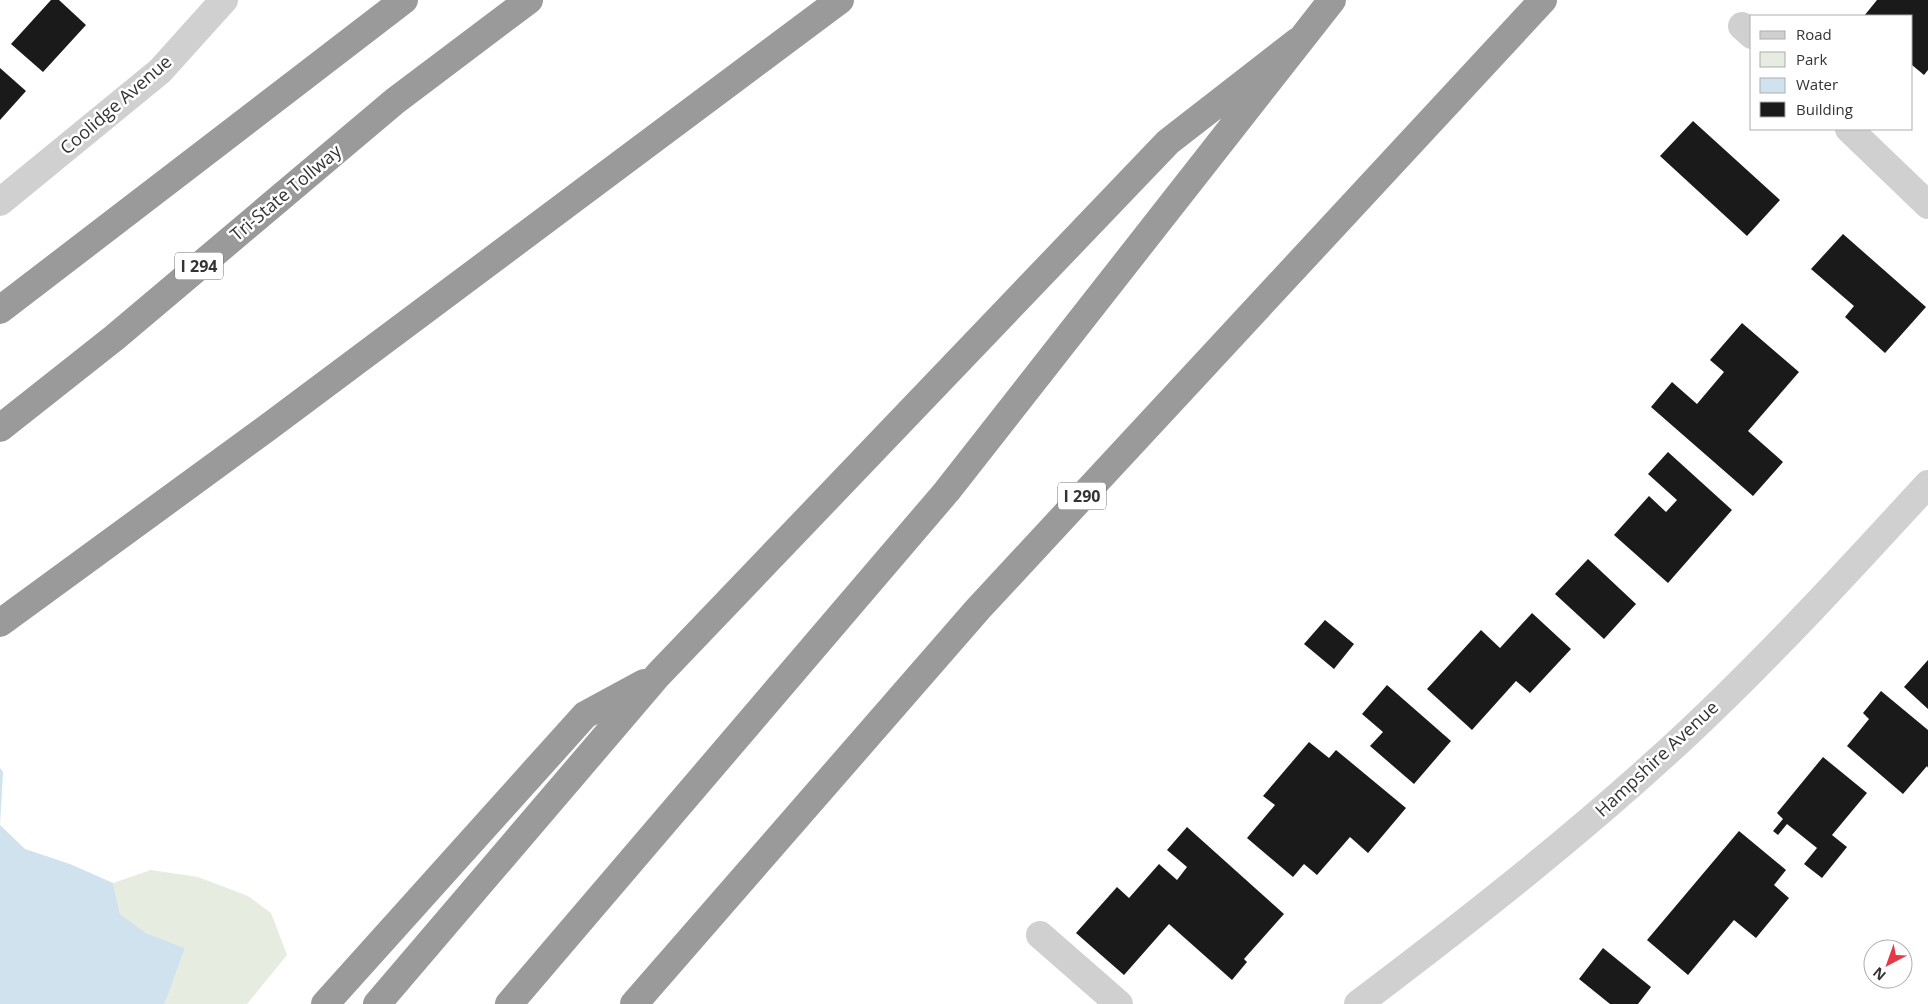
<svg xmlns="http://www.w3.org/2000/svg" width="1928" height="1004" viewBox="0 0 1928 1004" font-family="'Open Sans',sans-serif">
	<rect width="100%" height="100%" fill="#fff"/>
	<!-- green -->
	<path fill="#e6ecdf" d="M151,870l47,7 50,19 23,17 16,42 -40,49h-83l4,-9 17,-47 -39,-15 -26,-19 -7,-31z"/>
	<!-- water -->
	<path fill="#cfe2ee" d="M0,768l3,4 -3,53 25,24 45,15 43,19 7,31 26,19 39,15 -17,47 -4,9h-164z"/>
	<!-- building -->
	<path fill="#1a1a1a" d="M51,0h8l27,25 -43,47 -32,-28z
		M1877,0h51v70l-4,5 -12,-10v-49h-48z
		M0,68l26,23 -26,29z
		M1693,121l87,79 -33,36 -87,-80z
		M1843,234l83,73 -41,46 -40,-36 9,-11 -43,-37z
		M1742,323l57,49 -51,59 35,31 -30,34 -102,-89 21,-25 25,22 27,-32 -14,-12z
		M1668,452l64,58 -64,73 -54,-48 35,-39 17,16 11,-12 -29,-26z
		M1588,559l48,45 -32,35 -49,-45z
		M1532,613l39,36 -41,44 -14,-12 -44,49 -45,-41 54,-59 19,18z
		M1325,620l29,24 -20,25 -30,-25z
		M1928,660v49l-24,-22z
		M1387,685l64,56 -37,43 -44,-38 13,-14 -21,-18z
		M1881,691l47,39v38l-1,-2 -24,28 -56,-48 22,-27 -6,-6z
		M1309,742l20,16 7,-8 70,58 -38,45 -18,-16 -33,38 -13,-11 -11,13 -46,-39 28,-33 -12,-9z
		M1823,757l44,36 -35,42 15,12 -25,31 -18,-14 13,-16 -30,-24 -9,11 -5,-4 10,-12 -6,-6z
		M1187,827l97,87 -40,45 3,3 -15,18 -63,-56 -45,51 -48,-42 41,-46 12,11 30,-34 18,16 10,-13 -20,-17z
		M1739,831l47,39 -12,15 15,13 -33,40 -22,-18 -46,55 -41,-35z
		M1603,948l48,39 -13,17h-28l-31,-25z"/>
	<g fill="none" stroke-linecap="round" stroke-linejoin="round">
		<!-- minor -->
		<path stroke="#d0d0d0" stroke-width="28" d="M1742,26l10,9
			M1849,129l79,76
			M0,202l160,-131 64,-71
			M1040,935l79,69
			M1358,1004c114,-86 226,-174 330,-271 84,-79 162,-164 240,-249"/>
		<!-- motorway -->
		<path stroke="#9a9a9a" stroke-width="28" d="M0,310l404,-310
			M0,428l114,-90 281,-237 134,-101
			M0,623l267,-195 573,-428
			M325,1004l260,-289 59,-32
			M377,1004l281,-329 510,-533 130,-101
			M509,1004l438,-513 385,-491
			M634,1004l344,-395 565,-609"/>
	</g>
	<g text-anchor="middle" stroke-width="5" stroke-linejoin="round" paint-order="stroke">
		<!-- shield labels -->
		<g fill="#fff" stroke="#707070" stroke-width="1">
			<rect x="175" y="252.5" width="48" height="27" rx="4"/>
			<rect x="1058" y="482.5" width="48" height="27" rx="4"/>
		</g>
		<g font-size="16" font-weight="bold" fill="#333">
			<text x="199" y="272">I 294</text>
			<text x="1082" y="502">I 290</text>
		</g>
		<!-- street labels -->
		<g font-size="18" fill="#333" stroke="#fff">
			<text transform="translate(116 105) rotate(-41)" y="6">Coolidge Avenue</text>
			<text transform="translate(286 193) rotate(-40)" y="6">Tri-State Tollway</text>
			<text transform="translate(1657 759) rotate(-43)" y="6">Hampshire Avenue</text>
		</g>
	</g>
	<!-- legend -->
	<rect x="1750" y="15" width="162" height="115" fill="#ffffff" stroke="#adadad"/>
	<rect x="1760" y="31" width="25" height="8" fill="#d0d0d0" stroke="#adadad"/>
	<text x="1796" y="40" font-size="15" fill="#333333">Road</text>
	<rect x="1760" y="52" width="25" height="15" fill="#e6ecdf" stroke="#adadad"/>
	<text x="1796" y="65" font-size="15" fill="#333333">Park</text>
	<rect x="1760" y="78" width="25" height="15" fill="#cfe2ee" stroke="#adadad"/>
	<text x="1796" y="90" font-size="15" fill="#333333">Water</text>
	<rect x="1760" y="102" width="25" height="15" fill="#1a1a1a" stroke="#adadad"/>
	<text x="1796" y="115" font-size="15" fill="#333333">Building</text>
	<!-- north arrow -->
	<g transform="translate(1888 964) rotate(221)"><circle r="24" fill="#ffffff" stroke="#adadad"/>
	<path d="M0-4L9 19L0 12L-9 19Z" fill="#e63946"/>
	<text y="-8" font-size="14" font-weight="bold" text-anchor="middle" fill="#333333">N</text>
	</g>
</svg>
